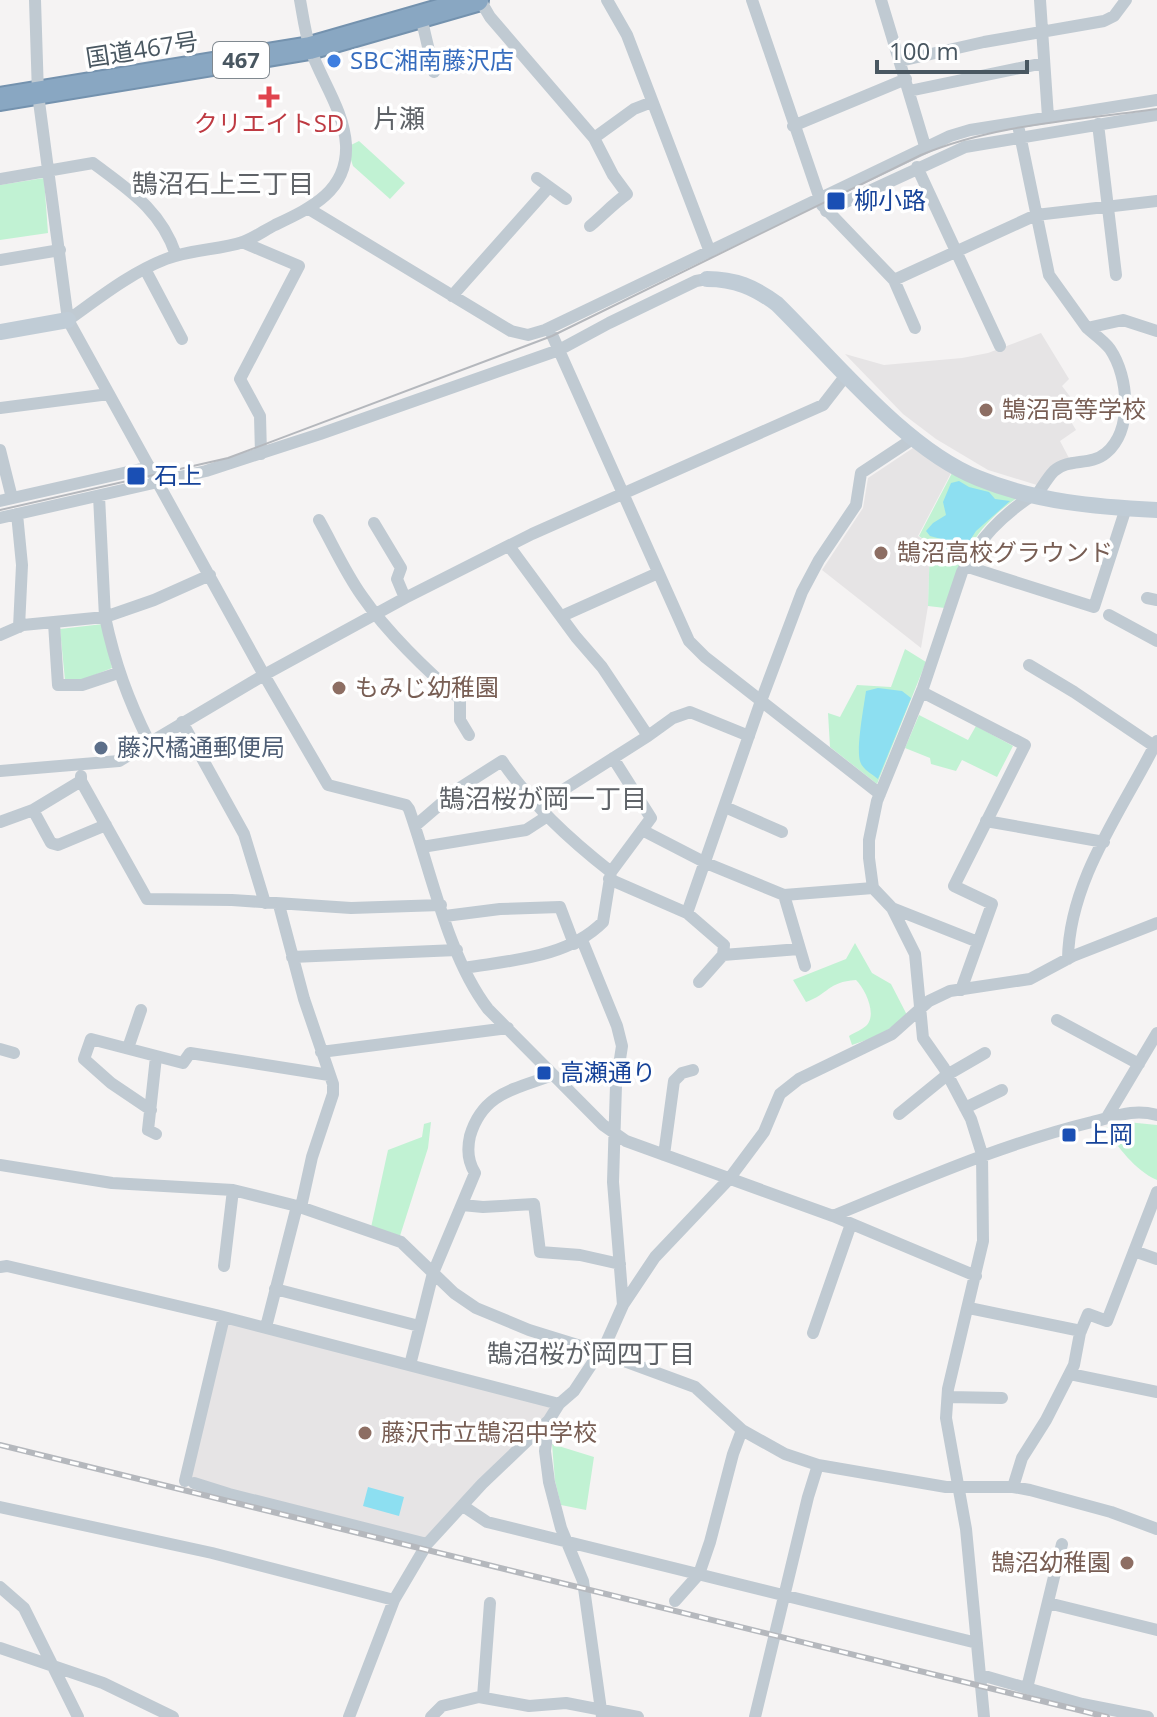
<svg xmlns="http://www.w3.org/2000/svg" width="1157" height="1717" viewBox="0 0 1157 1717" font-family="'Open Sans','Noto Sans JP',sans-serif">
	<rect width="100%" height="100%" fill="#f5f3f3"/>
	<!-- education -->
	<path fill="#e6e4e5" d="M1041,333l28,46 -7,7 16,21 -11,8 9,15 -16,11 10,19 -30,26 -52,-16 -52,-31 -33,-25 -58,-60 39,11 78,-7 26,-5z
		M913,448l38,25 -33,63 12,8 -2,62 -7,42 -99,-78 41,-62 5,-30z
		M230,1323l319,82 1,11 -92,86 -34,37 -232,-59 -2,-6 34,-149z"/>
	<!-- green -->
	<path fill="#c1f2d3" d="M359,141l46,42 -15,16 -37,-33 -2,-6v-15z
		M44,178l4,55 -48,7v-55z
		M952,473l65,25c-42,28 -58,63 -72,110l-17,-2 2,-62 -11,-8z
		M103,624l9,44 -30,12h-17l-5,-51z
		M905,649l21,13 -49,122 -47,-37 -2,-34 12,4 17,-32 34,2z
		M919,715l49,25 8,-14 37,20 -16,31 -35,-17 -6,11 -25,-7 -1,-6 -25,-10z
		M855,943l17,30 19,11 16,31 -26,20 -29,10 -3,-9c5,-3 14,-7 18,-11 10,-12 -2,-36 -11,-45 -29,2 -27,14 -50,22l-13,-22 53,-21z
		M431,1122l-3,26 -29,91 -29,-7 18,-82 34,-13 2,-13z
		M1127,1122l30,3v55c-23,-10 -38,-33 -53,-52z
		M552,1444l42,13 -8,53 -25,-5 -6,-24z"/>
	<!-- water -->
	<path fill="#8ddff1" d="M959,481l10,6 20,5 6,7 15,2 -34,30 -15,23 -8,4 -5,-2 -3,-16 -15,-4 -4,-5 7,-8 13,-8 -3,-13 8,-19z
		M878,688l24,3 9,7 -33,81c-6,-5 -16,-10 -18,-18 -4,-12 4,-55 6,-70z
		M368,1487l36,10 -5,19 -36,-10z"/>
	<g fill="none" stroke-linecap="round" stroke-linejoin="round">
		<defs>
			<path id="highway" d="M0,99l310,-51 167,-48"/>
		</defs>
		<!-- highway casing -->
		<use href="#highway" stroke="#7492ae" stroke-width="26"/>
		<!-- street -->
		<path stroke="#c0cad2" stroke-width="12" d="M35,0l3,94 30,226 196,355 64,110 78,20 3,4c22,62 39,148 79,200l115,116 23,16 207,75c86,-35 169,-72 259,-94 22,-5 41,-14 65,-7
			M480,0l10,17 104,121 19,37 14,19c-14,10 -24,21 -37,32
			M607,0l20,35 83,217
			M752,0l70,205 72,75 142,-65 121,-14
			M881,0l44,146
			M1040,0l8,117
			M421,17l13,55
			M900,61l84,-19 120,-21 10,-5 12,-16
			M909,91l135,-28
			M1098,124l18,151
			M793,126l113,-47
			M1019,130l30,145 38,53 36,-8 34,11
			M594,138l40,-29 18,-7
			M917,167l83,179
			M537,178l29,21
			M0,179l93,-16c36,27 68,47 83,92
			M309,209l202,122 17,4 17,-5 405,-194 20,-6 187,-30
			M826,211l139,-64 192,-32
			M242,242l57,24 -59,113 20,37 1,38
			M0,260l60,-10
			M145,269l37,70
			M894,280l21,48
			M452,296l97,-109
			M68,320c31,-22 62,-47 98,-61 26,-10 53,-9 77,-17 11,-4 22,-12 32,-17 36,-17 73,-34 71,-80 -2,-35 -25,-65 -36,-97 -5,-16 -7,-32 -10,-48
			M549,328l140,313 16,16 175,137
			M0,408l109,-14
			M0,450l12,48
			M99,496l6,121c10,47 23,82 44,125
			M1036,496c6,-8 11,-18 18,-25 14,-13 37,-5 52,-18 27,-23 23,-76 4,-104 -6,-8 -16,-15 -23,-21
			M0,501l150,-34
			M17,514l5,51 -3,62
			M0,518l206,-47 114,-37 239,-84 50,-27 87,-42 11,-2
			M319,520c14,25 26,52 43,76 24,35 65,75 98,103v21l9,15
			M374,523l27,45 -4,11 8,19
			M509,546l67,91 26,30 46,69 -85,54
			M965,566l129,41 32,-99
			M1147,598l10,2
			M1109,615l48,26
			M562,616l96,-43
			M54,623l4,62h24l36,-12
			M0,635l23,-10 82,-8 49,-17 56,-25
			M1029,665l45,27 83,56
			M922,692l103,53 -71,141 38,18 -31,86
			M182,722l62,112 21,69
			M648,736l25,-18 17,-6 59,24
			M0,771l119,-10 145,-86 141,-77 127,-64 291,-129 24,-31
			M81,781l66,118 85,1 119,8 90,-3
			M725,807l57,25
			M33,810l18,33 7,2 48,-20
			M986,821l118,21
			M0,822l33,-12 48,-29v-5
			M415,826l43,-37 44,-28c30,44 67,78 109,111
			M642,830l64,33 78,32 89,-7
			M422,847l104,-17 20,-13
			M609,879l78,34 37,32 -1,10 -24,27
			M784,895l21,71
			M279,905l25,94 29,85v10l-21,63 -11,50
			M892,908l86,34
			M687,913l74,-212 41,-109 17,-32 37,-55 5,-32 53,-35
			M445,916l55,-7 60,-2 14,37
			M582,940l35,86 5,20 -6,39 -3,97 10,123
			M723,955l76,-6
			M292,957l165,-7
			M1068,959c1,-79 55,-150 89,-218
			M464,968c48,-8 103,-10 139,-46l8,-50 40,-54 -38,-60
			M1057,1020l82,44
			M128,1048l13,-38
			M0,1049l14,4
			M321,1052l187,-24
			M156,1057l-8,73 8,4
			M965,1108l37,-18
			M151,1110l-40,-27 -27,-24 7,-20 92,24 7,-10 139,22
			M899,1114l48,-39 38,-22
			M1107,1117l50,-84
			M664,1155l10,-74 8,-8 11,-3
			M0,1165l112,18 121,7 64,16 104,36 53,51 22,15 53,22 71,22 95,35 47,43 43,24 33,11 128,22h67l17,3 81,22 46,17
			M462,1205l21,2 51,-3 6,48 40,3 40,9
			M833,1216l143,60
			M1134,1251l23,8
			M224,1266l9,-76
			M0,1267l7,-1 209,49 343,89
			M275,1289l144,37
			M969,1308l112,23
			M266,1327l31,-121
			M813,1333l38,-109
			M410,1365l23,-92 42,-100c-7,-11 -8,-24 -5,-37 13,-44 46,-47 83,-61
			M1070,1374l87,18
			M948,1397l54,1
			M549,1420l-4,31 4,31 12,46 22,53 19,136
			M185,1481l39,-164
			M194,1483l35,11 198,50
			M1013,1487l9,-29 24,-38 28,-55 6,-32 8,-19 19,7 50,-129
			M463,1506l24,16 490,121
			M0,1507l212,46 182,47
			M0,1587l24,21 54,109
			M675,1601l24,-27 11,-32 23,-88 9,-24
			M1048,1603l109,27
			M0,1648l103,35 70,34
			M981,1675l101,29 66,13
			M1027,1688l35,-144
			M483,1697l7,-94
			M349,1717l45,-117 33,-56 55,-60 67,-64 10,-16 15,-13 33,-50 16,-36 32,-48 74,-78 35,-47 16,-38 19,-15 93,-45 37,-33 21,-10 80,-12 43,-23 84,-33
			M431,1717l11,-11 37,-9 50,9 37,-3 72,14
			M755,1717l53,-220 10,-32
			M984,1717l-18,-188 -20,-111 2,-29 35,-148 -1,-87 -11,-35 -27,-51 -21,-30 -8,-84 -23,-46 -19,-20 -4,-30v-18l8,-39 46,-113 39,-116c17,-33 39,-56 71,-77"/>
		<!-- secondary -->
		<path stroke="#c0ccd6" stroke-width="16" d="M707,279c28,0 47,8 70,25 56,55 128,145 201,174 58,24 118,29 179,32
			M0,332l68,-12"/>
		<!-- highway -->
		<use href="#highway" stroke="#89a7c2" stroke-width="22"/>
		<!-- tram -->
		<path stroke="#b5b8bd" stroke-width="2" d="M0,510l228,-52 324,-122 369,-181c73,-31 158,-35 236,-46"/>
		<defs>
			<path id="rail" d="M0,1445l1107,272"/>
		</defs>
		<!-- rail casing -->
		<use href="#rail" stroke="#b5b8bd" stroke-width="6"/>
		<!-- rail -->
		<use href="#rail" stroke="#fff" stroke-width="3" stroke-dasharray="9" stroke-linecap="butt"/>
	</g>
	<!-- markers -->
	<circle fill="#3f7fe0" stroke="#fff" stroke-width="3" cx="334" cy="61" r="8"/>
	<path fill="#e0444e" stroke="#fff" stroke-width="3" d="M265 85h8v8h8v8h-8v8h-8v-8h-8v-8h8z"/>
	<g fill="#1a4fb4" stroke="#fff" stroke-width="3">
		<rect x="826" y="191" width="20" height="20" rx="4"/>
		<rect x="126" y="466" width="20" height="20" rx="4"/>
		<rect x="536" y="1065" width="16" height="16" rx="4"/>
		<rect x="1061" y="1127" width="16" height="16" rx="4"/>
	</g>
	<g fill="#8d6e63" stroke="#fff" stroke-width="3">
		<circle cx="986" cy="410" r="8"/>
		<circle cx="881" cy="553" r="8"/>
		<circle cx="339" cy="688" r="8"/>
		<circle cx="365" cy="1433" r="8"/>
		<circle cx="1127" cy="1563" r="8"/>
	</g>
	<circle fill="#5c6f8a" stroke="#fff" stroke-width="3" cx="101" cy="748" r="8"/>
	<g text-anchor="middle" stroke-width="7" stroke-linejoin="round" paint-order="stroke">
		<!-- shield labels -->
		<rect fill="#fff" stroke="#808990" stroke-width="2" x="213" y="42" width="56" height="36" rx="6"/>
		<g font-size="22" font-weight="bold" fill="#495761">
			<text x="241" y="68">467</text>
		</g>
		<!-- street labels -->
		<g font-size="24" fill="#495761" stroke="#fff">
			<text transform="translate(142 50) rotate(-9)" y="8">国道467号</text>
		</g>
		<!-- shop labels -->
		<g font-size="24" fill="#366cbe" stroke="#fff" text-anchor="start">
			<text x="350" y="69">SBC湘南藤沢店</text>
		</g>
		<!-- health labels -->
		<g font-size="24" fill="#be3a42" stroke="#fff">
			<text x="269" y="132">クリエイトSD</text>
		</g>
		<!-- transit labels -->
		<g font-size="24" fill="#164399" stroke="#fff" text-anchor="start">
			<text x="854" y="209">柳小路</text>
			<text x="154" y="484">石上</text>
			<text x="560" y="1081">高瀬通り</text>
			<text x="1085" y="1143">上岡</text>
		</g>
		<!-- education labels -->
		<g font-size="24" fill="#785e54" stroke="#fff" text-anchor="start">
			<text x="1002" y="418">鵠沼高等学校</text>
			<text x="897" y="561">鵠沼高校グラウンド</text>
			<text x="355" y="696">もみじ幼稚園</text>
			<text x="381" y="1441">藤沢市立鵠沼中学校</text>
			<text x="1111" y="1571" text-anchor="end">鵠沼幼稚園</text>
		</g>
		<!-- service labels -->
		<g font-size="24" fill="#4e5e75" stroke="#fff" text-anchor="start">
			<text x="117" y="756">藤沢橘通郵便局</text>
		</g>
		<!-- neighbourhood labels -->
		<g font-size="26" fill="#5f6368" stroke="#fff">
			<text x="399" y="128">片瀬</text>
			<text x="223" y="193">鵠沼石上三丁目</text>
			<text x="543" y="808">鵠沼桜が岡一丁目</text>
			<text x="591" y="1363">鵠沼桜が岡四丁目</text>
		</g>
	</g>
	<!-- scale -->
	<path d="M877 60v12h150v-12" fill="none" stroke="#495761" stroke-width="4"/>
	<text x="889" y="60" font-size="24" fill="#495761" stroke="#ffffff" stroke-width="6" paint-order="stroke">100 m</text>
</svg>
